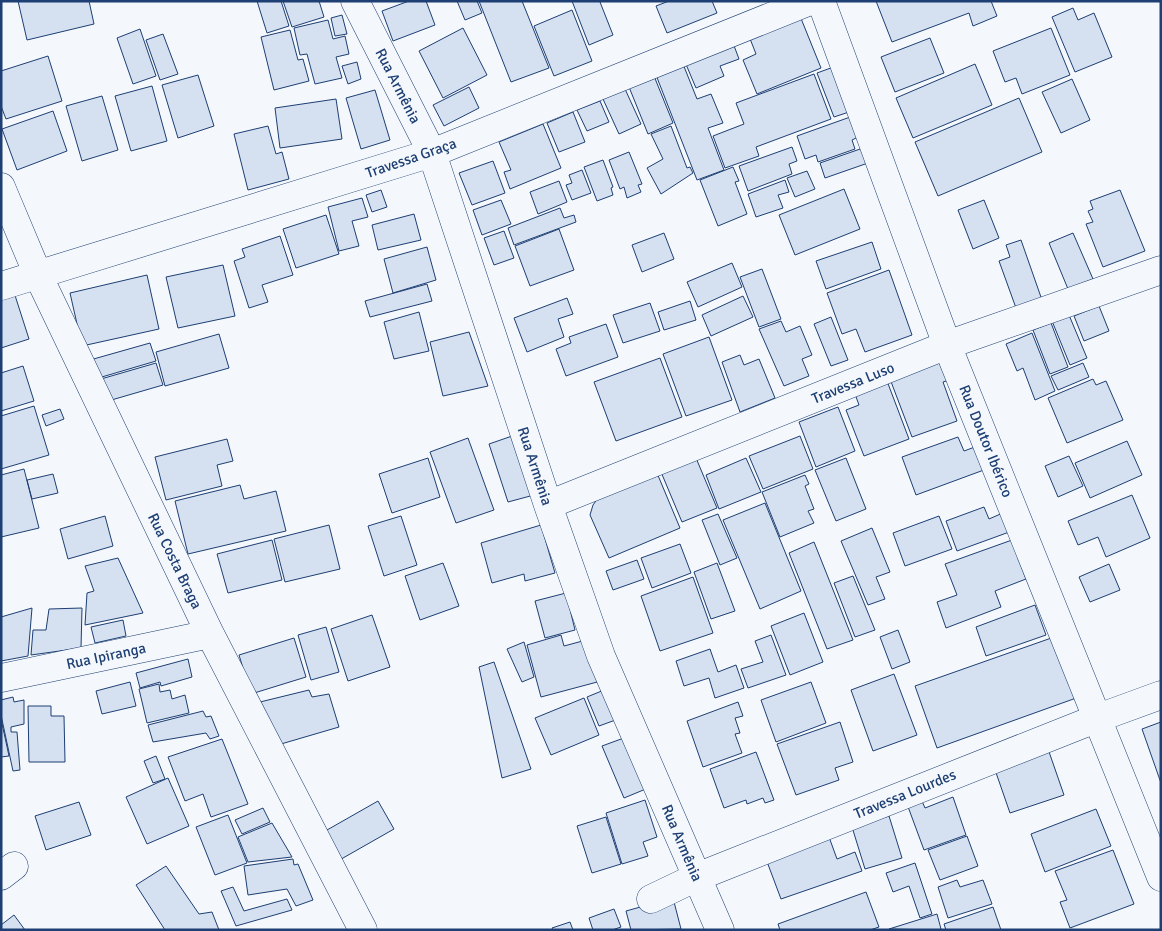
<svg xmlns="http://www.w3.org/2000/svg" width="1162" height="931" viewBox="0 0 1162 931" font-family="Signika,sans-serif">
	<rect width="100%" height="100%" fill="#f4f7fb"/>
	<!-- building -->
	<path fill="#d5e0f0" stroke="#1d3f73" d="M18,1h71l5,23 -67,16z
		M257,1h24l8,25 -22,7z
		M283,1h36l5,16 -32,10z
		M409,1h17l9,24 -42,16 -11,-30z
		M457,1h20l5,12 -17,7z
		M479,1h43l27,67 -38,14z
		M572,1h30l-2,1 13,33 -24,10z
		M669,1h43l5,12 -50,20 -11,-27z
		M876,1h115l6,15 -24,10 -4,-13 -77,29z
		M1073,8l5,12 16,-7 18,44 -37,15 -23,-55z
		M572,10l20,51 -38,15 -20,-50z
		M798,11l23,57 -64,26 -14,-34 13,-6 -9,-23z
		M342,15l5,19 -12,2 -4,-18z
		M328,20l5,19 12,-3 4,18 -13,3 6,21 -27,6 -8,-30 -7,1 -6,-27z
		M463,28l24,47 -44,23 -24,-47z
		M1051,28l19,47 -48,19 -6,-16 -11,4 -12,-31z
		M140,29l16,47 -23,8 -16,-46z
		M290,30l8,30 5,-1 6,22 -35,9 -13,-53z
		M163,34l15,40 -18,6 -14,-40z
		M930,38l14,35 -49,19 -14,-35z
		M733,43l6,16 -19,7 4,10 -28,12 -11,-26z
		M48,56l14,45 -56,18 -5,-13v-35z
		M357,62l4,17 -13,5 -6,-18z
		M683,64l14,35 14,-5 12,29 -15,5 16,42 -27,10 -41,-105z
		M975,64l17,41 -79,33 -17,-40z
		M839,65l16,45 -21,7 -17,-44z
		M814,74l17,45 -75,28 3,9 -34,12 -12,-32 31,-12 -8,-21z
		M198,75l16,51 -36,12 -16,-53z
		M654,76l19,47 -25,11 -19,-47z
		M1072,79l18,41 -29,13 -19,-41z
		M152,86l15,55 -36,10 -16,-55z
		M469,87l10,21 -35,18 -11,-21z
		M625,89l16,35 -22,10 -16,-35z
		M375,90l15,50 -29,9 -15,-51z
		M102,96l16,54 -36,11 -16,-55z
		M1019,98l23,54 -104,44 -23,-54z
		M336,99l6,40 -62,9 -5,-40z
		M600,101l9,21 -22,9 -10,-21z
		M53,111l14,40 -50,19 -15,-41z
		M573,112l12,30 -26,10 -12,-29z
		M853,116l7,20 -8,4 3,9 -37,13 -2,-7 -11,4 -8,-23z
		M543,124l18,44 -51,21 -6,-17 7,-2 -12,-28z
		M268,126l8,28 6,-2 7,27 -41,11 -14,-56z
		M671,126l16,42 3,-1 3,6 -32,21 -14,-26 16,-9 -12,-25z
		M792,147l5,14 -8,3 3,10 -44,17 -9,-25z
		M863,148l5,15 -43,15 -5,-15z
		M629,152l13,32 -4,1 3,7 -14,6 -3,-11 -4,2 -11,-29z
		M603,160l10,27 -2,1 2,7 -16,6 -13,-34z
		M493,161l12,32 -33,12 -13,-32z
		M733,167l6,14 -4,1 12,32 -29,12 -18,-46z
		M582,170l9,23 -19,7 -6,-15 6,-2 -3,-8z
		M807,171l8,18 -20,8 -8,-19z
		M785,180l4,12 -11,3 5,13 -27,9 -8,-23z
		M559,181l8,21 -29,12 -8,-22z
		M844,189l16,40 -65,26 -16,-40z
		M381,190l6,17 -15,5 -6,-17z
		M1120,190l25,61 -42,16 -17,-43 7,-2 -5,-11 5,-2 -3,-8z
		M362,198l6,19 -16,4 7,25 -20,5 -11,-44z
		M501,200l10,24 -29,11 -9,-25z
		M984,200l15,38 -26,11 -15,-39z
		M560,208l4,10 10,-3 2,7 -62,23 -6,-17z
		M414,214l7,26 -43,10 -6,-25z
		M326,215l13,39 -43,14 -13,-39z
		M559,229l15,41 -44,16 -15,-40z
		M504,231l10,27 -20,7 -10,-27z
		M664,233l10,26 -32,13 -10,-27z
		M1073,233l20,46 -25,10 -19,-46z
		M280,236l13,39 -31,10 6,17 -19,6 -15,-47 11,-4 -3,-8z
		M1021,240l21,60 -26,8 -17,-47 11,-4 -4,-12z
		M872,242l9,27 -55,20 -10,-28z
		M427,247l9,33 -43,13 -9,-34z
		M732,263l10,24 -44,20 -11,-25z
		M223,265l12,51 -57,12 -12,-51z
		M762,269l19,50 -22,8 -19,-50z
		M889,270l23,65 -47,17 -9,-23 -14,5 -15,-41z
		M147,275l12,54 -77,17 -12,-53z
		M427,284l5,17 -62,16 -5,-16z
		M12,286l17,53 -28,9v-59z
		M743,296l10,21 -42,19 -9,-21z
		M567,298l6,16 -15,5 6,18 -37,15 -13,-34z
		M690,301l6,19 -32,10 -6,-18z
		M650,303l10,28 -37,12 -10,-28z
		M1099,306l10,25 -25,10 -10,-25z
		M419,312l10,39 -35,8 -10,-37z
		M1069,315l18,43 -17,7 -18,-44z
		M831,317l17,43 -17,6 -17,-42z
		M781,321l5,11 14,-6 12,29 -10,4 7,17 -25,10 -25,-57z
		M1051,323l17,44 -18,7 -17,-44z
		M606,324l12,33 -52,19 -10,-27 15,-6 -2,-6z
		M469,332l19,54 -45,10 -13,-54z
		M1032,333l23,58 -20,9 -12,-32 -6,3 -11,-27z
		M219,334l10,34 -64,18 -9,-34z
		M709,337l23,63 -46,16 -23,-62z
		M150,343l6,18 -61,18 -5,-19z
		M740,355l4,10 15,-6 16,39 -35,14 -18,-50z
		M660,358l22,59 -66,24 -22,-59z
		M945,359l8,20 -10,3 14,39 -45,16 -22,-58z
		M156,363l7,22 -55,16 -7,-22z
		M1083,363l6,14 -31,13 -7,-14z
		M23,366l11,35 -33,10v-38z
		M1093,379l3,6 10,-4 17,39 -56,23 -19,-45z
		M887,381l22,58 -45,17 -18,-46 13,-5 -4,-11z
		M34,406l15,49 -48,14v-53z
		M838,407l17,44 -39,16 -17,-45z
		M60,409l4,10 -18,7 -4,-11z
		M515,435l19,60 -26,7 -19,-58z
		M800,436l13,33 -50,20 -14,-33z
		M958,437l6,14 19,-7 9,23 -76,28 -14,-38z
		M468,438l26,72 -38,13 -26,-71z
		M227,439l6,22 -16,4 5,21 -56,14 -11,-43z
		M1127,441l15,34 -52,23 -15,-35z
		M1069,456l14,30 -25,11 -13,-31z
		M428,458l12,39 -48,16 -13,-39z
		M696,458l21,50 -35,14 -21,-50z
		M746,458l15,34 -42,17 -13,-34z
		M846,458l20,51 -30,12 -21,-51z
		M24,469l15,59 -38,9v-62z
		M657,473l23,55 -71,30 -19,-43 3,-10 5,-7z
		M53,474l5,19 -26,6 -5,-19z
		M805,475l4,9 -4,2 9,23 -6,2 6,12 -34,14 -18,-45z
		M240,485l4,14 32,-8 10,40 -98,23 -13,-53z
		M1132,495l18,43 -44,19 -8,-20 -20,8 -10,-24z
		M765,503l36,88 -41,18 -37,-89z
		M984,507l5,12 16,-7 7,19 -55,20 -11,-30z
		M718,514l19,44 -17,7 -18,-45z
		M105,516l8,30 -45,13 -8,-30z
		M401,516l16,49 -33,11 -16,-50z
		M939,516l13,33 -47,17 -12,-33z
		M329,525l11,44 -55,13 -11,-43z
		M541,525l14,48 -30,8 -1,-7 -32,9 -11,-40z
		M872,528l18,44 -14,5 9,22 -17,6 -27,-64z
		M272,540l10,40 -54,13 -11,-39z
		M1012,540l14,39 -31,12 6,16 -55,21 -9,-26 20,-7 -12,-31z
		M814,542l39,98 -26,9 -38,-96z
		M680,544l11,29 -39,15 -11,-30z
		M118,558l25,55 -58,12 2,-32 7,-2 -9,-25z
		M637,560l7,19 -31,11 -7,-19z
		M443,563l16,43 -39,14 -15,-44z
		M717,563l18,48 -24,8 -17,-47z
		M1109,564l11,26 -30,12 -11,-25z
		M853,576l22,54 -20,7 -21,-54z
		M693,577l20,56 -53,18 -19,-55z
		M566,593l9,37 -30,8 -10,-37z
		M1035,605l11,30 -60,21 -10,-29z
		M32,608l-4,48 -27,5v-44z
		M82,608l-1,40 -50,7 2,-25h13l3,-21z
		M804,613l19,49 -33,13 -19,-49z
		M372,615l18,52 -42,14 -17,-52z
		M123,620l3,16 -31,7 -4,-16z
		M326,627l13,45 -28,8 -13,-45z
		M898,630l12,32 -18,7 -12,-32z
		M561,635l3,11 26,-7 11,42 -60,16 -14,-52z
		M771,635l15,40 -38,13 -7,-19 22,-7 -8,-21z
		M1057,636l22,61 -142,51 -22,-62z
		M294,638l12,39 -55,17 -12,-39z
		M524,642l10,35 -12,5 -15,-33z
		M710,649l8,23 18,-7 8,23 -29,10 -6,-20 -25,8 -8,-25z
		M188,659l4,18 -31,9 -1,-4 -20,6 -4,-15z
		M494,662l37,107 -29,9 -23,-111z
		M894,674l23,61 -44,16 -22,-61z
		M130,682l6,24 -34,8 -6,-23z
		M811,682l15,41 -50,19 -15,-42z
		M159,684l1,8 10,-2 2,9 13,-4 4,18 -42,10 -8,-34z
		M609,688l12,30 -22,8 -12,-29z
		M309,690l3,7 17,-3 10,33 -58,17 -21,-42z
		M13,697l1,5 10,-2v24l-13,3v5h6l3,38 -7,1 -12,-56v-15z
		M584,698l15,37 -48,20 -16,-37z
		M738,702l5,14 -8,2 5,15 -5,1 7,19 -39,14 -16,-46z
		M28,706h23v10h13l1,46h-36z
		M203,711l3,6 5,-1 8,20 -9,3 -4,-6 -53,9 -5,-17z
		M1,719l8,37 -8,1z
		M840,722l13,40 -18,6 4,12 -43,15 -19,-51z
		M1161,722v61l-19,-54z
		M632,735l21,51 -29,12 -22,-52z
		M222,739l26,65 -37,13 -8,-23 -18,7 -17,-44z
		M1047,746l17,49 -54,18 -17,-49z
		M756,752l18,48 -9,3 -2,-5 -16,6 -1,-4 -22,8 -14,-39z
		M156,756l9,23 -12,4 -9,-22z
		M168,778l21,48 -42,18 -21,-47z
		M953,797l13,38 -42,15 -17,-46 14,-5 4,9z
		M645,800l12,37 -14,5 5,14 -26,8 -16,-51z
		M378,801l16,28 -58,33 -16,-28z
		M79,802l12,33 -45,15 -11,-34z
		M263,808l7,14 -28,12 -7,-14z
		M1096,809l15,37 -66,26 -14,-38z
		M228,815l19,48 -32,12 -19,-48z
		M889,816l13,42 -37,11 -13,-42z
		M606,817l15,47 -29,9 -15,-47z
		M272,823l20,34 -44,5 -10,-25z
		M967,836l11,30 -38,14 -12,-30z
		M829,837l8,22 18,-7 7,19 -81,28 -15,-40z
		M1113,850l21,54 -64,24 -10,-26 7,-2 -12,-29z
		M293,859l1,6 4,-1 15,36 -17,6 -9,-17 -39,6 -4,-29z
		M915,863l17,51 -12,4 -11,-32 -16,6 -7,-19z
		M166,866l33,48 13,-2 7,18h-54l-29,-45z
		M957,880l3,7 23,-7 9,24 -44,14 -10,-31z
		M233,887l11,24 43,-12 5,11 -56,16 -15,-35z
		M866,892l13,35 -9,3h-90l-2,-6z
		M673,898l8,31 -50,1 -5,-19z
		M993,907l8,23h-55l-2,-6z
		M614,909l7,18 -9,3h-19l-4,-12z
		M937,914l4,15 -2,1 -50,-1z
		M14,915l11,15h-24v-5z
		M570,922l3,8h-20l-1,-2z"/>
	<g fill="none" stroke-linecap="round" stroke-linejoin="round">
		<defs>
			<path id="minor" d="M355,1l77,152 116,352 53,151 119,274
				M821,1l126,344 214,532
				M1,187l37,88 172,359 153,296
				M1,286l431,-133 378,-152
				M548,505l399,-160 214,-75
				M1,678l209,-44
				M1,876l13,-10
				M651,899l46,-22 401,-159 63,-23"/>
		</defs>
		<!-- minor casing -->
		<use href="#minor" stroke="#1d3f73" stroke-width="29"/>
		<!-- minor -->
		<use href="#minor" stroke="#f4f7fb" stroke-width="28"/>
	</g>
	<g text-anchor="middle" stroke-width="4" stroke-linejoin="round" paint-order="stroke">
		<!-- street labels -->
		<g font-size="15" fill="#1d3f73" stroke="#f4f7fb">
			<text transform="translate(398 86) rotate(63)" y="5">Rua Armênia</text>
			<text transform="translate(411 158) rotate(-19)" y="5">Travessa Graça</text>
			<text transform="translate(853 383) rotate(-22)" y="5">Travessa Luso</text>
			<text transform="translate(986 441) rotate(68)" y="5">Rua Doutor Ibérico</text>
			<text transform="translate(535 466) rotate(72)" y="5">Rua Armênia</text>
			<text transform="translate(175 561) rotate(64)" y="5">Rua Costa Braga</text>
			<text transform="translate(106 656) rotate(-12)" y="5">Rua Ipiranga</text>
			<text transform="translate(905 794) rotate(-22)" y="5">Travessa Lourdes</text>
			<text transform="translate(682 843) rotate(67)" y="5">Rua Armênia</text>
		</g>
	</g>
	<!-- border -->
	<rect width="1162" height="931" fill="none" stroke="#1d3f73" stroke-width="5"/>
</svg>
